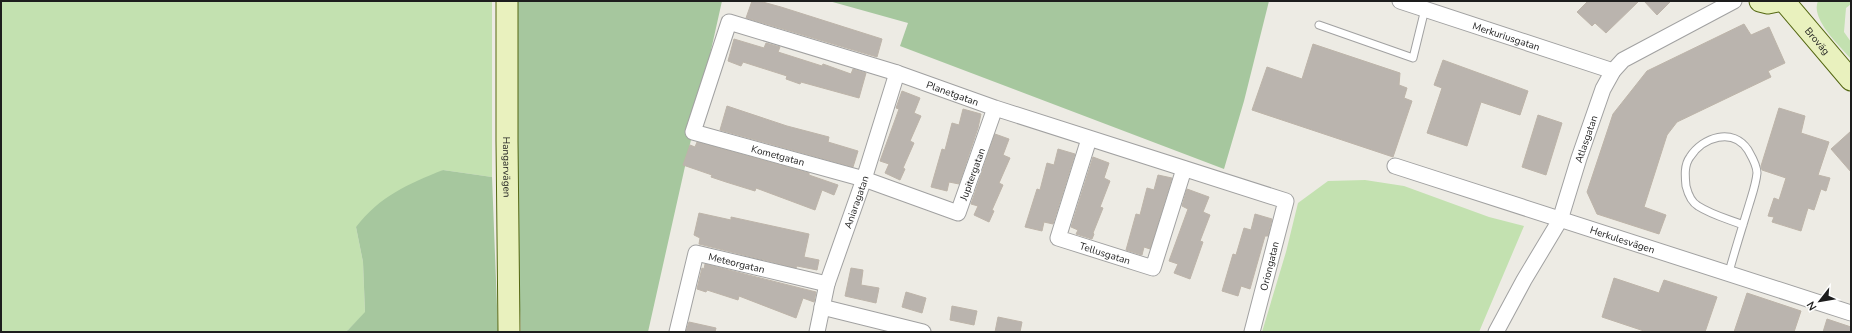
<svg xmlns="http://www.w3.org/2000/svg" width="1852" height="333" viewBox="0 0 1852 333" font-family="'Nunito Sans',sans-serif">
	<rect width="100%" height="100%" fill="#edebe4"/>
	<!-- grass -->
	<path fill="#c3e1b0" d="M1,1h491v176l-49,-7 -87,57 7,35 2,51 -17,17 -4,2h-343z
		M1818,1h33v3l-5,4 -2,24 7,10v17c-11,-13 -41,-40 -33,-58z
		M1365,180l39,6 85,31 35,9 -45,106h-217l24,-80 12,-49 30,-22z"/>
	<!-- forest -->
	<path fill="#a6c79e" d="M517,1h205l-74,331h-127l-4,-92z
		M829,1h440l-25,100 -20,68 -324,-123 8,-23z
		M443,170l49,7 6,155h-154l4,-2 17,-18 -2,-50 -7,-35c24,-31 52,-43 87,-57z"/>
	<!-- building -->
	<path fill="#bab4ae" stroke="#bdb4a9" d="M752,1h7l22,6 101,32 -5,18 -131,-39z
		M1588,1h51l-33,32 -11,-10 -3,3 -15,-14z
		M1644,1h27l-14,14z
		M1744,24l7,11 18,-8 16,36 -17,8 3,6 -94,45 -10,13 -23,72 22,8 -7,19 -62,-20 -10,-22 26,-78 34,-43z
		M734,39l30,9 2,-5 14,4 -2,5 44,14 1,-2 28,10 2,-5 13,4 -7,25 -58,-16 -1,2 -14,-5 1,-3 -44,-14 -2,4 -13,-5z
		M1313,44l87,29 -1,12 8,3 -3,10 8,3 -19,56 -141,-47 15,-43 35,12z
		M1443,60l85,31 -8,24 -39,-13 -14,44 -40,-13 15,-45 -8,-3z
		M902,91l18,7 -6,15 7,3 -11,25 4,2 -11,25 2,1 -5,11 -15,-7 4,-9 -9,-3 19,-52 -3,-1z
		M727,106l60,20 42,11 -1,5 30,9 -5,16 -133,-37z
		M1779,108l26,8 -4,17 28,9 -11,33 12,3 -4,13 -5,-2 -7,21 -6,-2 -7,23 -29,-9 2,-5 -6,-1 6,-18 5,2 7,-22 -24,-8 -1,-4z
		M963,109l18,5 -3,14 -19,56 -10,-2 -2,9 -16,-4 11,-38 3,1 7,-27 7,2z
		M1538,115l24,8 -16,52 -24,-8z
		M1851,131v41l-20,-23z
		M995,134l14,5 -6,16 7,3 -11,25 4,2 -11,25 2,1 -5,11 -15,-7 4,-9 -7,-2z
		M697,142l112,31v2l29,10 -4,10 -12,-5 -7,20 -59,-22 -1,3 -29,-9 -15,-5 1,-2 -29,-10 7,-20 5,2z
		M1058,149l17,5 -22,70 -9,-2 -2,9 -17,-4 12,-38 3,1 7,-27 7,2z
		M1093,157l16,6 -5,15 6,3 -10,26 3,1 -10,25 1,1 -2,5 -16,-5 2,-4 -7,-3z
		M1158,175l14,3 -22,71 -6,-2 -2,8 -16,-5 10,-36 4,1 7,-27 7,2z
		M1187,189l22,8 -6,15 7,3 -10,26 3,1 -13,37 -16,-6 4,-9 -9,-3 19,-52 -6,-3z
		M699,213l32,7v-3l78,17 -5,23 15,3 -2,10 -20,-4 -1,2 -97,-24 1,-6 -6,-3z
		M1255,214l17,5 -4,17h-3l-15,53 -9,-3 -3,10 -16,-5 11,-37 3,1 8,-27 7,2z
		M705,264l111,28 -2,10 -11,-4 -7,20 -57,-22 -1,4 -31,-10 -1,2 -9,-3 5,-21 2,1z
		M851,268l12,2 -2,15 18,3 -3,15 -31,-7z
		M1614,278l45,15 5,-13 53,17 -12,35h-58l-45,-15z
		M906,292l20,6 -4,15 -20,-6z
		M1747,293l54,18 -7,21h-60z
		M952,306l25,5 -3,14 -24,-5z
		M998,317l24,5 -2,10h-25z
		M1827,319l24,8v5h-28z
		M689,322l27,6 -1,4h-29z"/>
	<g fill="none" stroke-linecap="round" stroke-linejoin="round">
		<defs>
			<path id="lane" d="M1319,25l94,33 12,-49
				M1729,272c6,-22 13,-44 20,-67 3,-10 7,-21 8,-32 0,-8 -5,-16 -9,-23 -15,-23 -45,-13 -58,7 -6,8 -5,19 -4,29 2,8 5,16 12,20 14,9 30,13 45,19"/>
			<g id="street">
				<path id="s1" d="M1400,1l213,70"/>
				<path id="s2" d="M995,108l-37,105 -94,-34 -171,-47 36,-110 168,51 98,35 291,93 -34,131"/>
				<path id="s3" d="M1089,139l-31,99 95,30 31,-99"/>
				<path id="s4" d="M1395,166l456,147"/>
				<path d="M822,307l101,25"/>
				<path id="s5" d="M677,332l19,-79 131,31"/>
				<path id="s6" d="M817,332l10,-48 37,-105 33,-106"/>
				<path id="s7" d="M1496,332l28,-52 36,-60 19,-62 24,-69 10,-18 10,-11 111,-59"/>
			</g>
			<g id="secondary">
				<path id="s8" d="M507,1v140l2,191"/>
				<path d="M1760,1l8,2 10,-2"/>
				<path id="s9" d="M1784,1l67,79"/>
			</g>
		</defs>
		<!-- lane casing -->
		<use href="#lane" stroke="#a1a1a1" stroke-width="9"/>
		<!-- street casing -->
		<use href="#street" stroke="#a1a1a1" stroke-width="17"/>
		<!-- secondary casing -->
		<use href="#secondary" stroke="#546712" stroke-width="23"/>
		<!-- lane -->
		<use href="#lane" stroke="#fff" stroke-width="7"/>
		<!-- street -->
		<use href="#street" stroke="#fff" stroke-width="15"/>
		<!-- secondary -->
		<use href="#secondary" stroke="#e9f1be" stroke-width="21"/>
	</g>
	<g text-anchor="middle" stroke-width="3.5" stroke-linejoin="round" paint-order="stroke">
		<!-- street labels -->
		<g font-size="10" fill="#1d1d1d" stroke="#fff">
			<text dy="4" stroke="none"><textPath href="#s1" startOffset="112">Merkuriusgatan</textPath></text>
			<text dy="4" stroke="none"><textPath href="#s9" startOffset="52">Broväg</textPath></text>
			<text dy="4" stroke="none"><textPath href="#s2" startOffset="739">Planetgatan</textPath></text>
			<text dy="4" stroke="none"><textPath href="#s7" startOffset="214">Atlasgatan</textPath></text>
			<text transform="translate(778 155) rotate(15)" y="4">Kometgatan</text>
			<text dy="4" stroke="none"><textPath href="#s8" startOffset="166">Hangarvägen</textPath></text>
			<text transform="translate(972 174) rotate(-70)" y="4">Jupitergatan</text>
			<text dy="4" stroke="none"><textPath href="#s6" startOffset="136">Aniaragatan</textPath></text>
			<text dy="4" stroke="none"><textPath href="#s4" startOffset="239">Herkulesvägen</textPath></text>
			<text dy="4" stroke="none"><textPath href="#s3" startOffset="153">Tellusgatan</textPath></text>
			<text dy="4" stroke="none"><textPath href="#s5" startOffset="123">Meteorgatan</textPath></text>
			<text transform="translate(1269 266) rotate(-76)" y="4">Oriongatan</text>
		</g>
	</g>
	<!-- border -->
	<rect width="1852" height="333" fill="none" stroke="#1d1d1d" stroke-width="4"/>
	<!-- north arrow -->
	<g transform="translate(1820 301) rotate(239)" stroke="#ffffff" stroke-width="3" paint-order="stroke">
	<path d="M0-3L7 15L0 10L-7 15Z" fill="#1d1d1d"/>
	<text y="-6" font-size="11" font-weight="bold" text-anchor="middle" fill="#1d1d1d">N</text>
	</g>
</svg>
